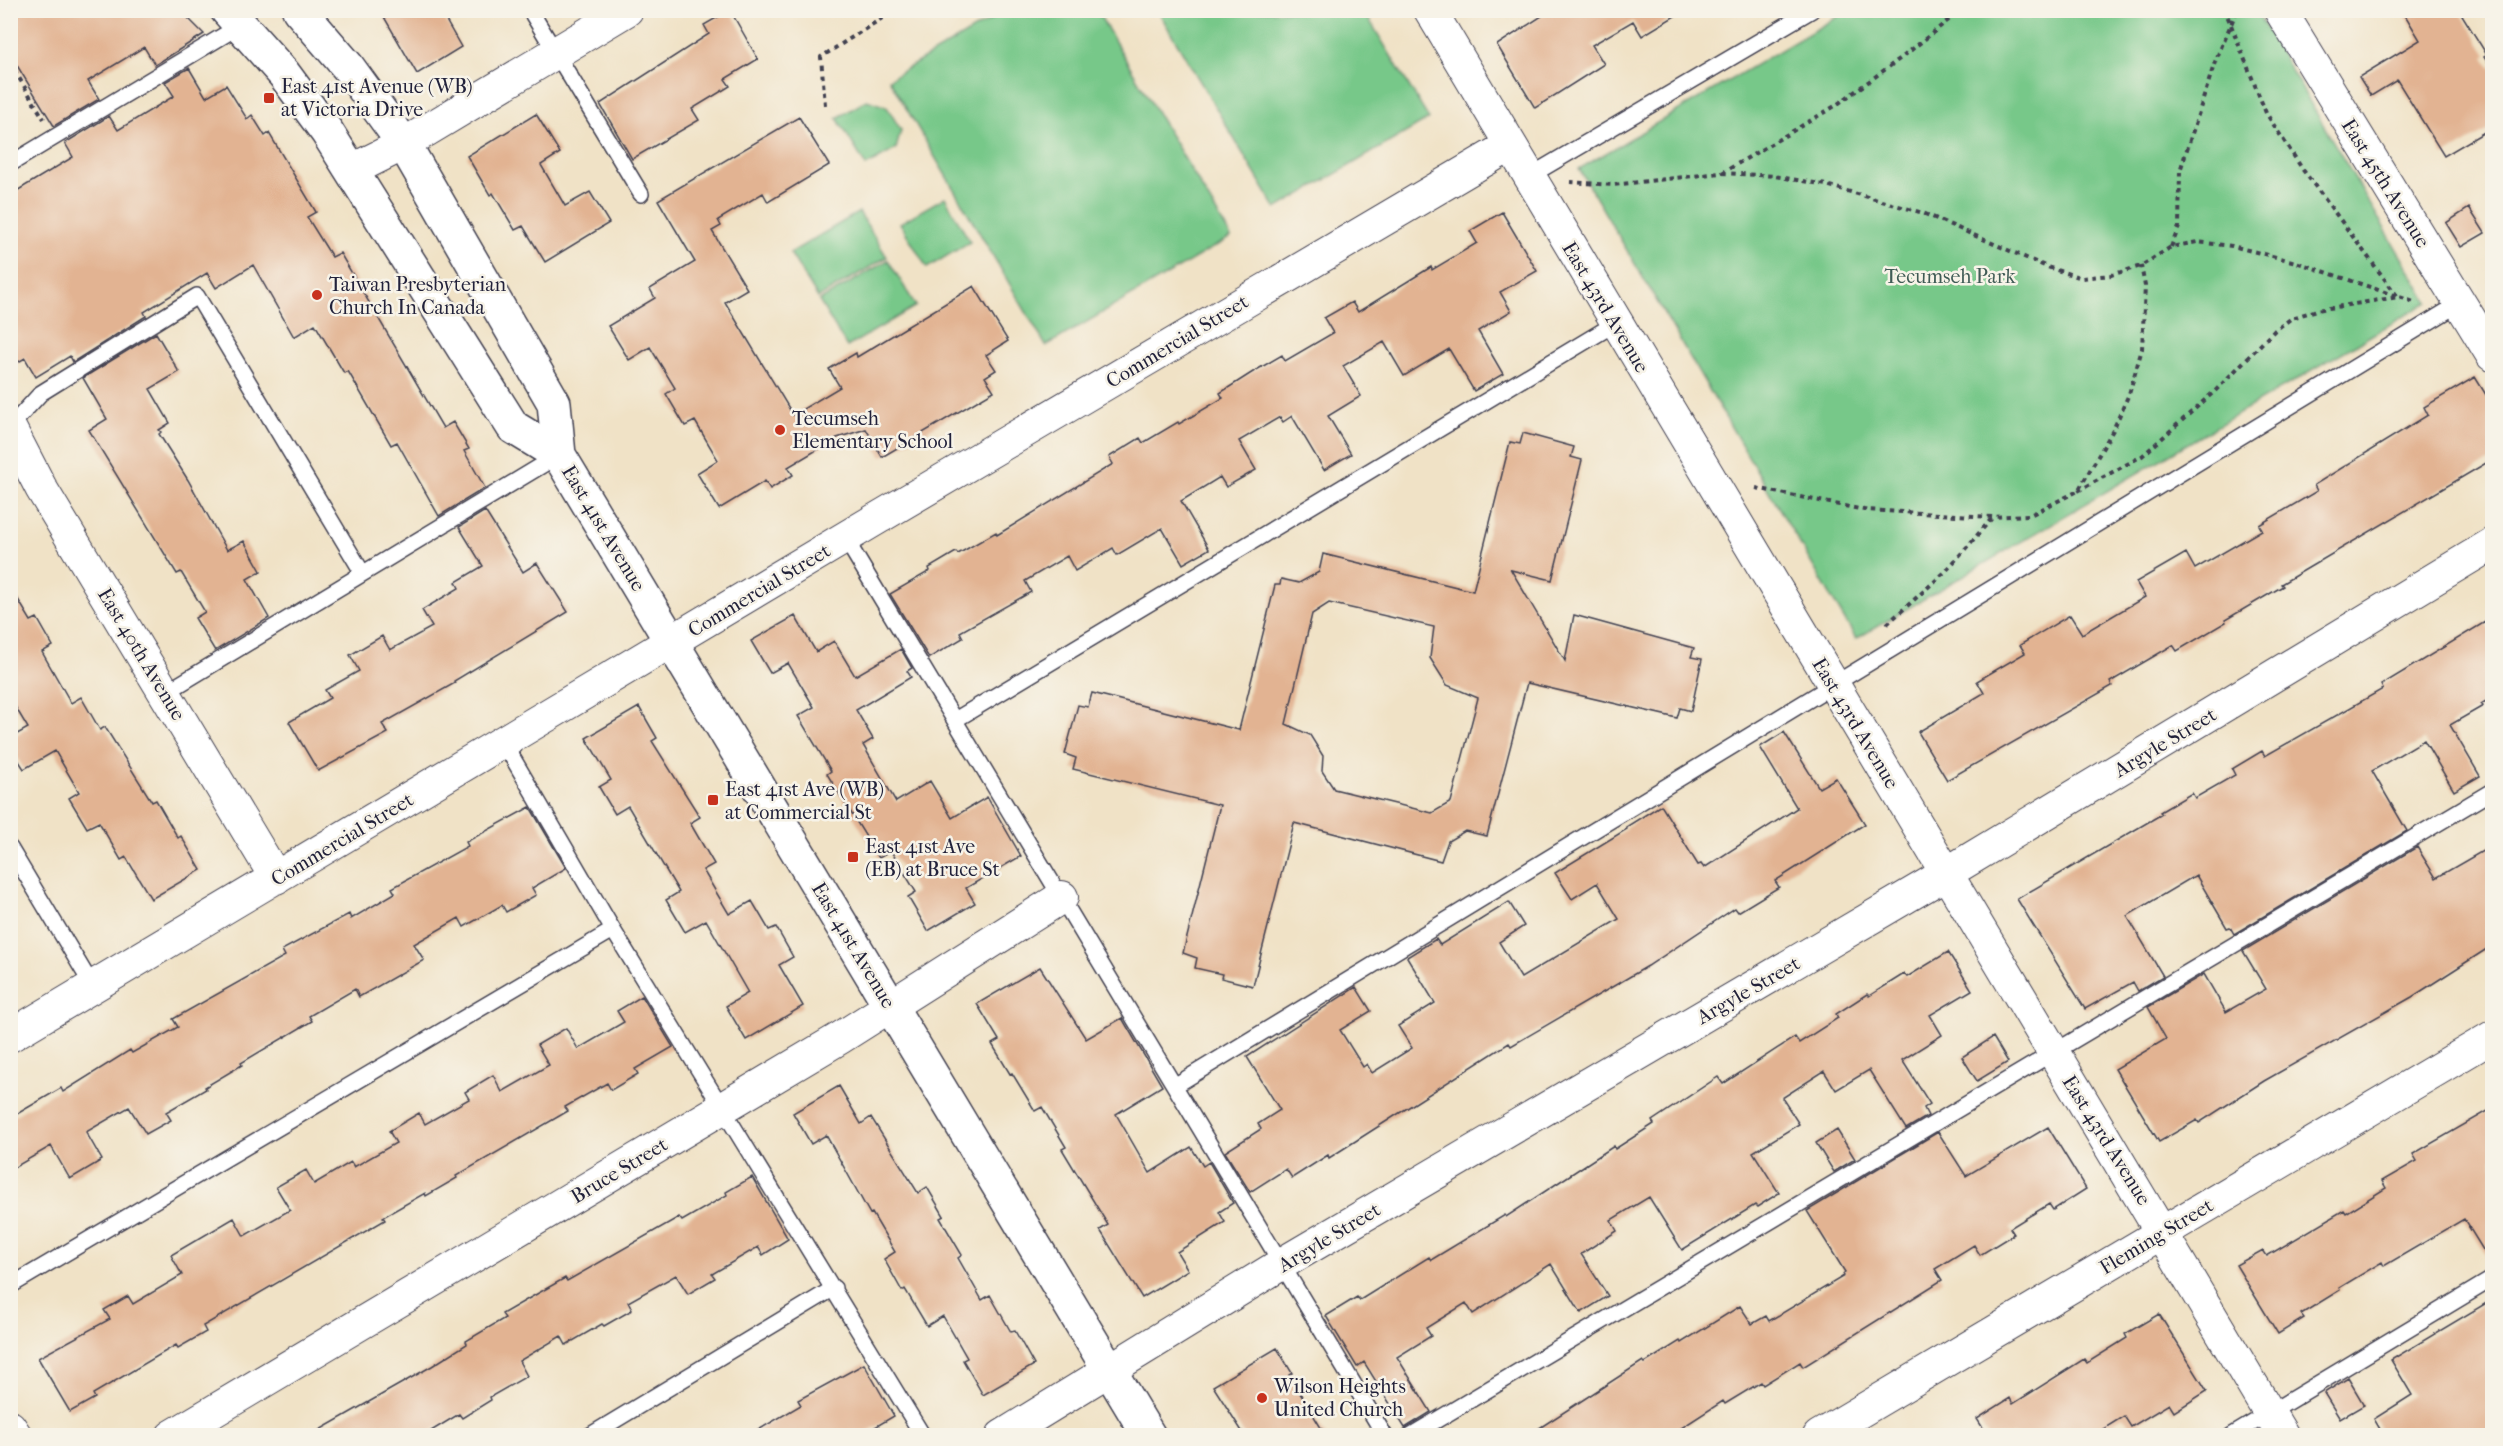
<svg xmlns="http://www.w3.org/2000/svg" width="2503" height="1446" viewBox="0 0 2503 1446" font-family="'IM FELL French Canon',serif">
	<rect width="100%" height="100%" fill="#f7f3e8"/>
	<filter id="ink" filterUnits="userSpaceOnUse"><feTurbulence type="fractalNoise" baseFrequency=".0167" numOctaves="2"/><feDisplacementMap in="SourceGraphic" scale="12" xChannelSelector="R" yChannelSelector="G"/><feConvolveMatrix kernelMatrix="1 2 1 2 8 2 1 2 1" color-interpolation-filters="sRGB"/></filter>
	<filter id="wash" filterUnits="userSpaceOnUse"><feTurbulence type="fractalNoise" baseFrequency=".008" numOctaves="4" result="noise"/><feDisplacementMap in="SourceGraphic" scale="24" xChannelSelector="R" yChannelSelector="G"/><feGaussianBlur stdDeviation="1.35" result="paint"/><feColorMatrix in="noise" values="0 0 0 0 0 0 0 0 0 0 0 0 0 0 0 0 0 1.4 0 .05"/><feComposite in="paint" operator="in"/></filter>
	<g filter="url(#wash)">
		<rect width="100%" height="100%" fill="#f0e2c6"/>
		<!-- green -->
		<path fill="#77c889" stroke="#4c7562" stroke-width="1.5" d="M1005,11h92l134,226 -185,109 -157,-267z
			M1158,11h206l65,108 -153,90z
			M1847,11h409l172,291 -572,337 -277,-470z
			M867,100l20,7 14,23 -5,19 -30,17 -29,-48z
			M945,197l25,45 -43,26 -27,-45z
			M859,212l28,45 -69,41 -28,-45z
			M888,260l28,46 -69,41 -28,-46z"/>
		<g id="blocks">
			<!-- building -->
			<path fill="#e2b392" fill-rule="evenodd" d="M10,10h170l24,24 -49,31 -11,-18 -56,34 11,18 -45,27 -44,-72z
				M380,10h60l21,37 -44,27z
				M730,10l28,49 -33,20 5,7 -38,23 7,11 -67,39 -32,-55 109,-70 -5,-9z
				M1551,10h134l-43,26 -9,-15 -41,24 12,19 -69,44 -38,-63z
				M2402,10h57l28,45 -3,2 9,14v56l-49,29 -47,-76 -26,16 -12,-19 61,-37z
				M189,68l17,29 20,-12 21,34 5,-4 13,21 4,-3 47,79 -9,5 25,40 8,-4 103,175 10,-6 16,27 -5,2 21,37 -46,28 -42,-74 -6,3 -43,-74 -4,2 -29,-49 -21,13 -41,-72 -37,23 -9,-15 -63,39 2,4 -73,46 -3,-6 -34,21 -11,-19 -15,9v-172l63,-38 -8,-14 44,-27 9,14 56,-34 -9,-14z
				M536,114l24,39 -19,12 24,41 25,-14 19,31 -64,39 -22,-36 -8,4 -22,-37 -3,2 -23,-39z
				M799,117l30,48 -61,37 -5,-9 -45,27 3,6 -9,5 35,58 -22,13 68,113 47,-28 -11,-18 27,-16 1,4 117,-71 34,55 -22,14 10,15 -11,7 9,14 -112,66 -16,-28 -29,9 -49,29 5,8 -23,14 -5,-8 -46,28 -22,-36 21,-13 -23,-39 -10,5 -19,-32 9,-6 -25,-41 -21,13 -21,-34 47,-28 -5,-9 45,-27 -37,-62z
				M2469,208l16,25 -24,14 -15,-24z
				M1502,212l35,59 -37,21 11,19 -33,20 25,43 -29,17 -25,-42 -45,27 -20,-34 -41,24 18,30 -33,20 23,38 -27,16 -32,-54 -9,6 -3,-5 -41,24 17,29 -30,17 -6,-10 -39,24 28,48 -26,15 -21,-36 -45,27 -4,-7 -38,23 -8,-15 -42,25 6,11 -71,40 3,6 -34,20 -39,-64 40,-23 -1,-3 27,-16 2,2 38,-22 1,3 116,-71 -4,-7 31,-19 3,5 35,-21 1,2 44,-26 -3,-5 33,-21 29,-17 3,6 48,-28 -9,-15 28,-16 6,10 73,-45 1,3 45,-27 -7,-12z
				M156,333l23,39 -29,17 20,34 -11,7 2,2 -2,2 29,46 39,70 17,-9 17,30 -14,8 22,39 -54,33 -20,-33 10,-6 -24,-40 -4,2 -88,-144 18,-11 -24,-41z
				M2475,377l18,29v53l-212,125 2,2 -58,34 1,2 -49,29 -4,-6 -63,37 2,4 -165,94 -29,-48 66,-39 -7,-12 48,-28 -5,-8 50,-30 12,19 63,-37 -9,-15 50,-29 9,16 67,-39 -3,-5 58,-34 -3,-6 114,-70 -4,-8z
				M1523,433l51,14 -3,10 11,3 -30,120 -41,-10 54,91 9,-46 120,33 -3,9 11,2 -11,52 -11,-3 -3,10 -150,-35 -40,153 -22,-5 -17,10 -7,20 -147,-38 -41,163 -32,-8 1,-4 -27,-6 2,-10 -14,-5 37,-148 -147,-36 3,-11 -11,-4 13,-49 10,2 4,-14 147,37 36,-145h5l1,-6 18,4 20,-11 4,-18 150,37 37,-149 10,2zM1329,603l105,24 -4,31 17,27 31,13 -27,104 -19,11 -98,-24 -12,-18 1,-15 -13,-21 -24,-11 26,-110z
				M485,511l38,61 14,-9 31,49 -114,69 1,2 -73,41 6,9 -70,38 -29,-49 41,-24 -5,-8 34,-19 -9,-16 32,-19 8,14 42,-23 -10,-17 37,-22 -3,-6 27,-16 -24,-39z
				M10,586l21,35 6,-3 16,28 -11,6 29,51 10,-6 19,33 5,-3 47,75 4,-2 22,38 3,-2 20,34 -50,29 -25,-42 -5,3 -22,-38 -12,6 -18,-30 10,-6 -24,-41 -31,18 -14,-22v-9l18,-10 -18,-30z
				M795,616l21,36 18,-11 21,35 46,-27 11,19 -5,3 4,6 -55,33 17,29 -10,6 33,57 34,-21 22,37 35,-21 34,59 -55,32 9,15 -47,28 -20,-34 8,-5 -25,-41 -12,7 -52,-84 4,-3 -33,-55 16,-9 -26,-44 -18,10 -19,-32z
				M2485,622l8,13v62l-12,7 2,2 -33,19 30,51 -26,15 -30,-51 -52,31 35,60 -173,103 -4,-7 -3,1 -31,-53 -69,41 36,60 -25,15 -5,-9 -48,27 -68,-110 145,-85 -2,-2 32,-19 3,5 40,-23 -3,-6 30,-18 3,5 118,-67 -2,-4z
				M639,707l18,31 -5,3 48,76 -10,6 24,41 -11,6 26,44 23,-13 17,29 7,-3 17,30 -14,8 24,41 -57,34 -20,-34 22,-13 -42,-73 -21,12 -19,-32 13,-8 -51,-86 -13,8 -16,-27 12,-7 -25,-42z
				M1784,732l35,56 17,-10 29,46 -90,57 4,6 -41,25 -3,-4 -87,58 -137,80 -2,-3 -180,115 -1,-3 -36,23 -6,-9 -36,23 -25,-40 36,-23 -3,-5 22,-14 -33,-53 109,-70 15,24 -31,19 23,37 4,-3 5,9 40,-25 -14,-22 37,-23 -28,-46 29,-18 4,6 69,-43 15,24 -25,16 22,36 98,-59 -22,-36 -25,16 -17,-26 72,-44 -1,-2 35,-22 37,60 3,-1 3,4 93,-60 -37,-61z
				M530,807l36,61 -34,20 4,7 -30,17 -4,-7 -38,22 -5,-9 -45,26 10,16 -65,37 -4,-8 -46,27 3,5 -71,42 1,2 -37,22 1,2 -40,23 5,8 -25,14 -17,-27 -43,25 16,28 -32,19 -19,-33 -41,24v-52l51,-30 2,4 67,-42 2,3 46,-26 -5,-8 112,-63 -3,-6 67,-36 2,5 44,-26 -3,-5 76,-42 -2,-4z
				M2493,845v100l-81,52 -148,84 -65,42 -2,-3 -38,22 -44,-73 51,-30 -18,-32 56,-33 22,38 40,-23 -23,-38 174,-104 19,31z
				M1948,952l24,38 -42,25 12,20 -40,25 28,44 -6,4 4,8 -22,13 -37,-59 -33,20 -12,-19 -42,27 17,26 -46,28 26,41 -22,14 -2,-2 -73,45 -33,-53 -38,23 6,11 -36,23 27,42 -27,17 -30,-49 -78,50 -7,-11 -40,25 5,8 -34,21 34,55 -26,16 -41,-66 -7,5 -31,-51 31,-19 3,3 69,-43 2,3 74,-45 1,2 108,-71 1,3 39,-25 -2,-3 66,-44 5,7 72,-47 4,6 39,-25 -2,-4 31,-20 2,2 35,-22 3,3z
				M1040,967l46,72 36,-21 40,68 -46,28 34,59 41,-26 12,19 6,-4 24,41 -14,9 6,10 -48,30 11,18 -46,28 -42,-68 8,-5 -46,-76 4,-2 -24,-40 -7,4 -23,-38 -2,1 -18,-30 7,-4 -22,-36z
				M642,996l31,51 -38,22 3,5 -27,16 -4,-7 -42,24 3,4 -112,65 1,2 -31,18 -1,-3 -42,24 2,3 -182,106 3,6 -28,16 -2,-3 -83,49 2,4 -25,14 -32,-54 72,-39 -6,-9 24,-14 5,8 49,-29 -11,-20 63,-37 10,18 46,-26 -14,-23 30,-17 8,14 37,-22 3,5 42,-24 -7,-12 30,-18 6,11 44,-25 -4,-7 28,-17 9,17 47,-27 -12,-20 29,-17 12,21 46,-27 -7,-11z
				M1993,1037l15,25 -31,19 -15,-24z
				M839,1086l22,38 10,-7 47,76 9,-6 17,29 -4,2 22,37 -4,3 24,42 8,-5 21,37 4,-1 19,34 -51,30 -20,-35 4,-2 -24,-42 -16,10 -22,-37 -3,2 -18,-32 11,-7 -23,-39 -2,1 -44,-79 -15,9 -18,-31z
				M2493,1108v158l-29,-47 -80,47 -2,-4 -43,26 1,2 -39,24 3,4 -26,16 -42,-69 27,-15 4,6 77,-46 2,3 40,-25 -4,-7 35,-20 -4,-7z
				M2048,1127l38,62 -33,21 -4,-6 -39,24 4,6 -34,21 -6,-10 -39,24 7,11 -139,87 -3,-5 -37,23 -2,-3 -36,22 -2,-3 -54,35h-142l116,-75 2,2 35,-22 1,2 59,-37 12,18 14,-8 3,5 75,-45 -1,-2 2,-2 -38,-61 131,-79 28,44z
				M1837,1130l18,29 -21,13 -18,-29z
				M752,1177l36,62 -25,16 -5,-8 -46,27 3,4 -27,16 -12,-19 -48,27 4,8 -28,16 -2,-2 -36,21 -5,-9 -42,25 8,15 -37,21 1,3 -29,18 -3,-4 -36,22h-114l123,-70 35,-22 -1,-3 39,-23 -3,-4 26,-15 37,-21 2,3 112,-64 3,4 45,-26 -1,-3z
				M2493,1299v137h-109l-10,-17 38,-24 -21,-35z
				M2159,1314l48,77 -33,21 -5,-8 -38,23 -7,-11 -32,20h-104l-11,-17 33,-21 3,6 71,-45 3,4 40,-25 -2,-4z
				M1277,1348l15,25 -3,2 37,61h-81l-32,-50z
				M864,1364l30,52 -34,20h-112l53,-31 -3,-5z
				M2348,1378l16,27 -24,14 -16,-26z"/>
		</g>
	</g>
	<g filter="url(#ink)">
		<use href="#blocks" fill-opacity="0" stroke="#413f50" stroke-width="1.5"/>
		<g fill="none" stroke-linecap="round" stroke-linejoin="round">
			<defs>
				<path id="lane" d="M530,10l111,184
					M10,164l231,-139
					M1528,177l284,-167
					M10,427l31,-34 156,-97 165,276
					M845,538l540,898
					M165,693l394,-238
					M955,720l661,-397
					M504,743l109,187 310,506
					M10,848l83,139
					M1176,1085l1284,-782
					M10,1286l603,-356
					M589,1436l245,-148
					M1410,1436l1082,-645
					M2231,1436l261,-157"/>
				<path id="street" d="M1430,10l853,1426
					M2280,10l212,345
					M352,170l52,-26 223,-134
					M10,428l31,60 235,390
					M10,1036l863,-515 636,-375
					M10,1427l6,9
					M172,1436l668,-398 222,-141
					M1002,1436l281,-173 664,-390 545,-329
					M1819,1436l673,-399"/>
				<path id="secondary" d="M227,10l57,64 43,58 186,295 46,28
					M299,10l49,57 56,77 150,259 5,52 590,981"/>
			</defs>
			<!-- lane casing -->
			<use href="#lane" stroke="#413f50" stroke-width="18"/>
			<!-- street casing -->
			<use href="#street" stroke="#413f50" stroke-width="34"/>
			<!-- secondary casing -->
			<use href="#secondary" stroke="#413f50" stroke-width="36"/>
			<!-- path -->
			<path stroke="#413f50" stroke-width="4" stroke-dasharray="4.5 4.5" stroke-linecap="butt" d="M10,63l34,56
				M825,105l-4,-48 74,-47
				M1722,173l113,-67 70,-51 56,-45
				M1570,182l43,3 108,-12 53,3 52,9 97,28 124,54 35,11 29,-3 30,-9 30,-19 26,-5 35,4 64,16 121,41
				M2171,247l8,-20 1,-56 35,-109 22,-52
				M1756,488l108,22 129,7 37,-2 48,-24 35,-61 16,-36 13,-45 3,-63 -4,-20
				M2078,491l64,-35 73,-65 60,-61 17,-12 25,-8 81,-13 -95,-127 -37,-57 -41,-103
				M1887,624l59,-53 47,-54"/>
			<!-- lane -->
			<use href="#lane" stroke="#fff" stroke-width="15"/>
			<!-- street -->
			<use href="#street" stroke="#fff" stroke-width="32"/>
			<!-- secondary -->
			<use href="#secondary" stroke="#fff" stroke-width="33"/>
		</g>
	</g>
	<!-- markers -->
	<g fill="#c8321e" stroke="#f7f3e8" stroke-width="2">
		<rect x="263" y="92" width="12" height="12" rx="3"/>
		<circle cx="317" cy="295" r="6"/>
		<circle cx="780" cy="430" r="6"/>
		<rect x="707" y="794" width="12" height="12" rx="3"/>
		<rect x="847" y="851" width="12" height="12" rx="3"/>
		<circle cx="1262" cy="1398" r="6"/>
	</g>
	<g text-anchor="middle" stroke-width="5" stroke-linejoin="round" paint-order="stroke">
		<!-- poi labels -->
		<g font-size="20" fill="#22223b" stroke="#f7f3e8" text-anchor="start">
			<text x="281" y="93">East 41st Avenue (WB)<tspan x="281" dy="23">at Victoria Drive</tspan></text>
			<text x="329" y="291">Taiwan Presbyterian<tspan x="329" dy="23">Church In Canada</tspan></text>
			<text x="792" y="425">Tecumseh<tspan x="792" dy="23">Elementary School</tspan></text>
			<text x="725" y="796">East 41st Ave (WB)<tspan x="725" dy="23">at Commercial St</tspan></text>
			<text x="865" y="853">East 41st Ave<tspan x="865" dy="23">(EB) at Bruce St</tspan></text>
			<text x="1274" y="1393">Wilson Heights<tspan x="1274" dy="23">United Church</tspan></text>
		</g>
		<!-- street labels -->
		<g font-size="20" fill="#22223b" stroke="#f7f3e8">
			<text transform="translate(2386 183) rotate(58)" y="7">East 45th Avenue</text>
			<text transform="translate(1606 307) rotate(59)" y="7">East 43rd Avenue</text>
			<text transform="translate(1177 341) rotate(-31)" y="7">Commercial Street</text>
			<text transform="translate(604 528) rotate(59)" y="7">East 41st Avenue</text>
			<text transform="translate(759 590) rotate(-31)" y="7">Commercial Street</text>
			<text transform="translate(142 654) rotate(59)" y="7">East 40th Avenue</text>
			<text transform="translate(1856 723) rotate(59)" y="7">East 43rd Avenue</text>
			<text transform="translate(2165 742) rotate(-31)" y="7">Argyle Street</text>
			<text transform="translate(342 839) rotate(-31)" y="7">Commercial Street</text>
			<text transform="translate(854 945) rotate(59)" y="7">East 41st Avenue</text>
			<text transform="translate(1748 990) rotate(-30)" y="7">Argyle Street</text>
			<text transform="translate(2107 1140) rotate(58)" y="7">East 43rd Avenue</text>
			<text transform="translate(619 1170) rotate(-31)" y="7">Bruce Street</text>
			<text transform="translate(2156 1236) rotate(-31)" y="7">Fleming Street</text>
			<text transform="translate(1329 1237) rotate(-31)" y="7">Argyle Street</text>
		</g>
		<!-- park labels -->
		<g font-size="20" fill="#405c56" stroke="#f7f3e8">
			<text x="1950" y="283">Tecumseh Park</text>
		</g>
	</g>
	<!-- margin -->
	<rect width="2503" height="1446" fill="none" stroke="#f7f3e8" stroke-width="36"/>
</svg>
